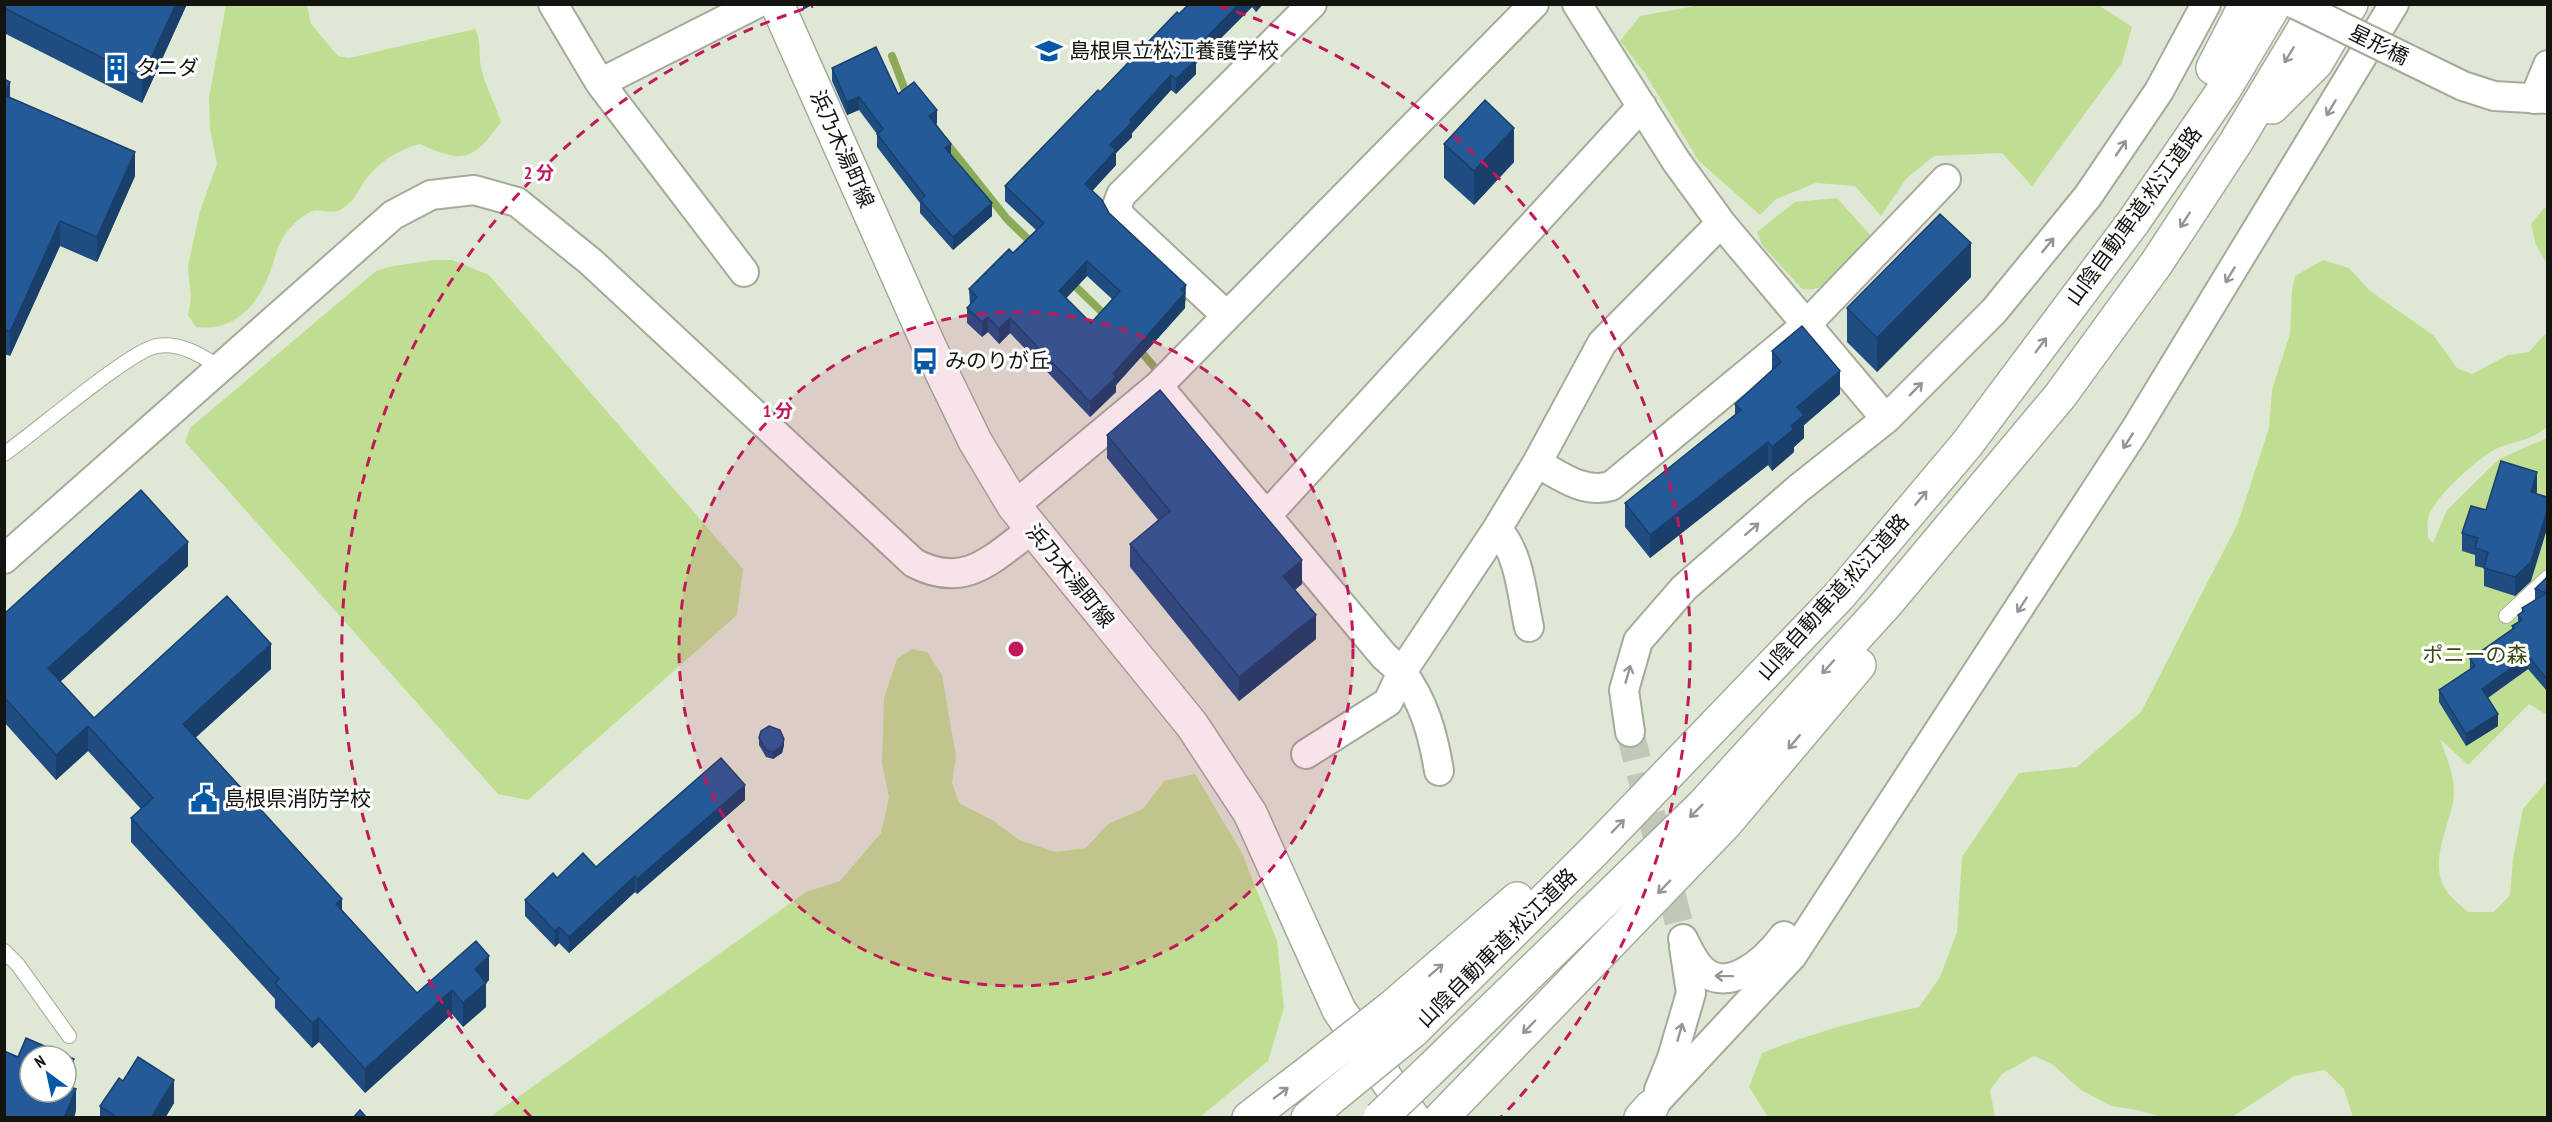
<svg xmlns="http://www.w3.org/2000/svg" width="2552" height="1122" viewBox="0 0 2552 1122" font-family="'PT Sans Narrow','Noto Sans JP',sans-serif">
	<rect width="100%" height="100%" fill="#dfe7d5"/>
	<!-- green -->
	<path fill="#c0de92" d="M226,5h81l4,19 27,32 11,2 126,-29c7,13 3,24 6,38 4,19 14,36 20,55 -28,39 -38,42 -81,22 -23,6 -43,19 -56,38 -8,12 -11,21 -24,28 -8,4 -18,-1 -27,1 -6,1 -17,11 -22,16 -13,13 -15,29 -21,45 -12,34 -37,60 -74,55l-8,-12 3,-15 -3,-34 12,-55 17,-47 -7,-35 -1,-31z
		M1700,5h398l34,22 -10,36 -90,123 -30,-33 -68,3 -28,23 -25,37 -26,-30 -39,-3 -40,16 -16,16 -61,-54 -55,-89 -24,-31 20,-25z
		M1837,198l35,39c-17,19 -42,58 -70,52l-40,-44 -5,-13 38,-30z
		M2544,208l3,1v55l-11,-19 -5,-21z
		M435,260h17l37,15 254,294 -6,46 -209,185 -30,-6 -313,-352 5,-14 186,-157 17,-5z
		M2323,260l26,8 20,22 65,46 23,32 15,6 36,-19 21,-3 18,-20v95c-19,15 -26,12 -47,20 -18,7 -69,52 -72,72 -1,6 0,13 0,19l5,5 14,-33 52,-51 48,-21v277l-18,-11 -61,61 -28,-26c7,19 17,43 13,63 -5,27 -26,64 -5,91 5,7 14,13 20,19h26l16,-17 3,-36 10,-50 24,-28v336h-194l-9,-28 -19,-19 -31,6 -62,41h-70l-25,-7 -26,-4 -30,-16 -29,-26 -18,-8 -32,18 -12,16 5,27h-227l-19,-30 13,-34c52,-21 104,-34 157,-46l21,-30 17,-45 5,-75 57,-84 58,-6 64,-55 97,-189 31,-95 3,-38 18,-56 2,-44 3,-14z
		M912,649l15,3 15,23 14,81 -4,27 7,20 35,18 25,19 36,12 31,-4 22,-24 35,-15 21,-28 31,-7 47,79 35,88 7,67 -16,53 -68,56h-710l316,-225 34,-11 41,-48 8,-36 -7,-34 2,-65 13,-39z"/>
	<g fill="none" stroke-linecap="round" stroke-linejoin="round">
		<!-- stream -->
		<path stroke="#8cab59" stroke-width="8" d="M892,56l16,42
			M944,140l63,79 28,27
			M1070,281l38,37
			M1138,348l17,20"/>
		<!-- street-tunnel -->
		<path stroke="#c0c8b7" stroke-width="28" stroke-dasharray="28 14" stroke-linecap="butt" d="M1630,732l53,207"/>
		<defs>
			<path id="lane" d="M4,454c29,-20 128,-105 153,-108 24,-4 45,10 64,22
				M2506,616l42,-39
				M4,951l14,14 51,71"/>
			<path id="street" d="M553,4l47,79 144,189
				M1577,4l99,157 45,62 165,196
				M600,83l156,-79
				M2463,86l31,10 54,3
				M2534,99l14,-34
				M1721,223l-119,120 -65,120c24,13 46,31 74,23l195,-161 140,-146
				M1227,316l-107,-100 -3,-10 4,-11 191,-191
				M1158,386l226,270 18,16 95,-143 40,-66
				M1014,506l144,-120 376,-382
				M1268,514l374,-408
				M1497,529c23,24 25,67 32,98
				M4,559l389,-344 38,-20 43,-5 43,12 74,60 323,301c51,27 78,-4 118,-34
				M1402,672c22,30 31,62 37,99
				M1630,732l-6,-42 14,-49 46,-53 115,-100 87,-69 108,-108 94,-115 71,-105 47,-87
				M1306,754l82,-52 14,-30
				M1683,939c4,8 8,17 14,25 27,36 69,-4 87,-28
				M1659,1090l13,-32 19,-65 -7,-46
				M1652,1106l140,-150 343,-526 259,-426"/>
			<path id="secondary" d="M777,4l153,344 45,93 39,65 178,219 58,88 89,197 74,108
				M1641,1118l11,-12"/>
			<path id="highway" d="M2213,68l33,-64
				M2272,107l44,-44 35,-59
				M1391,1008l126,-109
				M1413,1031l180,-179 246,-256 128,-152 167,-223 91,-133 50,-84
				M1431,1069l271,-263 184,-202 174,-208 96,-132 80,-122 83,-138
				M1249,1118l64,-49
				M1308,1118l24,-21
				M1441,1118l284,-294 134,-159"/>
		</defs>
		<!-- lane casing -->
		<use href="#lane" stroke="#a4ab9b" stroke-width="16"/>
		<!-- street casing -->
		<use href="#street" stroke="#a4ab9b" stroke-width="32"/>
		<!-- secondary casing -->
		<use href="#secondary" stroke="#a4ab9b" stroke-width="36"/>
		<!-- highway casing -->
		<use href="#highway" stroke="#a4ab9b" stroke-width="36"/>
		<!-- lane -->
		<use href="#lane" stroke="#fff" stroke-width="14"/>
		<!-- street -->
		<use href="#street" stroke="#fff" stroke-width="28"/>
		<!-- secondary -->
		<use href="#secondary" stroke="#fff" stroke-width="33"/>
		<!-- highway -->
		<use href="#highway" stroke="#fff" stroke-width="33"/>
		<defs>
			<path id="street-bridge" d="M2295,4l168,82"/>
			<path id="highway-bridge" d="M1313,1069l78,-61
				M1332,1097l81,-66
				M1380,1118l51,-49"/>
		</defs>
		<!-- street-bridge casing -->
		<use href="#street-bridge" stroke="#a4ab9b" stroke-width="32" stroke-linecap="butt"/>
		<!-- highway-bridge casing -->
		<use href="#highway-bridge" stroke="#a4ab9b" stroke-width="36" stroke-linecap="butt"/>
		<!-- street-bridge -->
		<use href="#street-bridge" stroke="#fff" stroke-width="28"/>
		<!-- highway-bridge -->
		<use href="#highway-bridge" stroke="#fff" stroke-width="33"/>
	</g>
	<!-- wall -->
	<path fill="#1f4d82" fill-rule="evenodd" d="M4,4h183l-45,99 -138,-70z
		M1189,4h74l-7,8 -4,-5 -50,50 -6,7v10l-20,20 -5,-4 -39,43v4l-16,16v12l-24,26 17,22 77,87 -1,1v7l-69,77v7l-26,25 -80,-84 -11,11 -11,-12 -6,5 -15,-14v-15l3,-3 -1,-16 44,-36 23,-23 -31,-29v-15zM1087,276l25,23 -21,24 -25,-25z
		M832,68l66,26 39,29 -1,1 15,31 41,61 -39,34 -33,-37v-10l-43,-56v-13l-18,-24 -12,5 -15,-34z
		M4,79l6,18 125,79 -38,86 -37,-16 -50,110 -6,-2z
		M1444,144l70,18 -40,43 -30,-27z
		M1971,277l-94,95 -30,-30v-34z
		M1772,351l68,43 -36,31v13l-10,9v5l-22,19 -4,-6 -118,93 -25,-31v-24l110,-88v-11l37,-34z
		M1107,435l195,149 -7,6 21,49 -77,62 -109,-134v-23l28,-24 -51,-62z
		M2537,490l-6,91 -16,15 -31,-10v-18l-9,-2v-11l-13,-4v-18l24,-23z
		M188,566l-128,115 34,37 177,-49 -76,69 147,172 75,83 72,-13 -3,3v24l-23,20 -11,-13 -87,79 -46,-51 -7,6 -37,-40v-9l-144,-157v-24l10,-9 -53,-58 -32,29 -52,-58v-108z
		M2547,577v114l-19,-22 -40,29 10,28 -32,20 -27,-44v-12l31,-21v-10l42,-30v-3l6,-3v-8l4,-3v-4l13,-8v-11z
		M759,738l25,7 -2,8 -9,6 -7,-2 -7,-12z
		M745,800l-108,94 -2,-2 -66,61 -10,-10 -4,4 -30,-31v-16l32,-22 39,-11z
		M123,1081l51,22 -9,15h-65v-12z"/>
	<!-- shaded-wall -->
	<path fill="#193f6a" d="M176,4h11l-45,99v-25z
		M803,4h11l-11,6z
		M1239,4h13v3l-50,50 -6,7v10l-20,20v-15l15,-24 11,-13z
		M1256,4h7l-7,8z
		M1171,75v15l-39,43v4l-16,16v12l-31,34v-15l25,-39 20,-25z
		M10,82v24l-6,-12z
		M859,97v13l-12,5v-13z
		M937,110v13l-8,6v-13z
		M1514,128v34l-40,43v-34z
		M951,144v13l-6,-9z
		M135,152v24l-38,86v-25z
		M992,203v13l-39,34v-13z
		M60,221v25l-50,110v-24z
		M1971,243v34l-94,95v-34z
		M1087,261v15l-28,30v-15z
		M1186,285l-1,23 -69,77v7l-26,25v-15z
		M988,317v15l-6,5v-15z
		M1010,318v15l-11,11v-15z
		M1840,371v23l-36,31v13l-10,9v5l-22,19v-24l25,-40z
		M1768,442v23l-118,93v-23z
		M2537,472v18l-6,20v-18z
		M2547,511v18l-16,52 -16,15v-19z
		M188,542v24l-140,127v-25z
		M1302,560v24l-19,15v-23z
		M1316,615v24l-77,62v-24z
		M271,644v25l-88,80v-25z
		M2528,656v13l-46,32v-12z
		M2498,714v12l-32,20v-12z
		M88,726v25l-32,29v-25z
		M784,739v6l-2,8 -9,6v-7z
		M745,785v15l-108,94v-15z
		M635,876v16l-66,61v-16z
		M342,899v24l-6,-19z
		M559,927v16l-4,4v-16z
		M489,956v24l-3,3v24l-23,20v-24l12,-34z
		M452,990v24l-87,79v-24z
		M319,1018v24l-7,6v-25z
		M74,1059v22l-11,25 3,-14v-16z
		M174,1080v23l-9,15h-14z
		M76,1089v22l-2,7h-10z"/>
	<!-- building -->
	<path fill="#245a97" stroke="#193f6a" stroke-width="1.5" fill-rule="evenodd" d="M4,4h172l-34,74 -138,-70z
		M1189,4h50l-37,38 -11,13 5,5 -20,19 -5,-4 -41,45 2,2 -22,23 6,5 -31,34 17,16 7,13 77,72 -5,5 4,3 -72,81 3,3 -26,25 -80,-84 -11,11 -11,-12 -6,5 -15,-14 10,-11 -8,-8 40,-40 4,4 31,-30 -39,-37 93,-96 2,2 77,-80 2,2zM1087,261l33,30 -29,32 -32,-32z
		M876,47l22,47 16,-12 23,28 -8,6 22,28 -6,4 47,55 -39,34 -33,-37 5,-4 -48,-62 6,-5 -24,-32 -12,5 -15,-34z
		M4,79l6,3 -6,12z
		M4,95l131,57 -38,85 -37,-16 -50,111 -6,-3z
		M1485,100l29,28 -40,43 -30,-27z
		M1940,214l31,29 -94,95 -30,-30z
		M1802,326l38,45 -43,36 7,8 -13,11 3,3 -22,18 -4,-5 -118,93 -25,-32 116,-93 -6,-6 46,-42 -9,-11z
		M1160,390l142,170 -19,16 33,39 -77,62 -109,-133 40,-33 -63,-76z
		M2501,461l36,11 -6,20 16,5v14l-16,51 -16,15 -31,-9 4,-16 -13,-4 3,-10 -16,-5 9,-27 15,4z
		M141,490l47,52 -140,126 46,50 133,-122 44,48 -88,80 159,175 -6,5 81,89 59,-52 13,15 -14,13 11,14 -23,20 -11,-13 -87,79 -46,-51 -7,5 -37,-40 4,-4 -148,-161 22,-20 -65,-72 -32,29 -52,-58v-83z
		M2547,577v102l-19,-23 -46,33 16,25 -32,20 -27,-44 36,-24 -5,-7 44,-31 -2,-2 10,-6 -4,-5 6,-4 -2,-3 25,-15 -12,-4z
		M769,726l11,4 4,9 -2,7 -9,6 -7,-2 -7,-12 2,-7z
		M721,758l24,27 -108,94 -2,-3 -66,61 -10,-10 -4,4 -30,-31 28,-27 4,5 26,-25 13,14z
		M26,1038l48,21 -8,17v-20h-36v36h36v-7l10,4 -12,29h-60v-67l14,6z
		M138,1057l36,23 -23,38h-33l-18,-12 19,-28 4,3z
		M360,1110l7,8h-14z"/>
	<!-- one-way arrows -->
	<defs><path id="oneway-shaft" d="M-6 0H5M1.5-3L5.5 0L1.5 3" fill="none" stroke-width="1.6" stroke-linecap="round" stroke-linejoin="round" transform="scale(1.5)"/></defs>
	<g stroke="#949693">
		<use href="#oneway-shaft" transform="translate(2289 55) rotate(121)"/>
		<use href="#oneway-shaft" transform="translate(2331 108) rotate(121)"/>
		<use href="#oneway-shaft" transform="translate(2121 148) rotate(-56)"/>
		<use href="#oneway-shaft" transform="translate(2185 220) rotate(123)"/>
		<use href="#oneway-shaft" transform="translate(2048 245) rotate(-51)"/>
		<use href="#oneway-shaft" transform="translate(2230 275) rotate(121)"/>
		<use href="#oneway-shaft" transform="translate(2041 345) rotate(-53)"/>
		<use href="#oneway-shaft" transform="translate(1916 389) rotate(-45)"/>
		<use href="#oneway-shaft" transform="translate(2128 441) rotate(123)"/>
		<use href="#oneway-shaft" transform="translate(1921 498) rotate(-50)"/>
		<use href="#oneway-shaft" transform="translate(1752 529) rotate(-41)"/>
		<use href="#oneway-shaft" transform="translate(2022 605) rotate(123)"/>
		<use href="#oneway-shaft" transform="translate(1828 667) rotate(132)"/>
		<use href="#oneway-shaft" transform="translate(1628 674) rotate(-74)"/>
		<use href="#oneway-shaft" transform="translate(1794 742) rotate(130)"/>
		<use href="#oneway-shaft" transform="translate(1696 811) rotate(135)"/>
		<use href="#oneway-shaft" transform="translate(1618 826) rotate(-46)"/>
		<use href="#oneway-shaft" transform="translate(1664 887) rotate(134)"/>
		<use href="#oneway-shaft" transform="translate(1436 970) rotate(-41)"/>
		<use href="#oneway-shaft" transform="translate(1724 976) rotate(-179)"/>
		<use href="#oneway-shaft" transform="translate(1529 1027) rotate(134)"/>
		<use href="#oneway-shaft" transform="translate(1680 1032) rotate(-74)"/>
		<use href="#oneway-shaft" transform="translate(1281 1093) rotate(-37)"/>
	</g>
	<!-- distance rings -->
	<circle cx="1016" cy="649" r="337" fill="#c2185b" fill-opacity=".12"/>
	<g fill="none" stroke="#c2185b" stroke-width="3" stroke-dasharray="10 8">
		<circle cx="1016" cy="649" r="337"/>
		<path d="M531 1117A674 674 0 0 1 813 6M1219 6A674 674 0 0 1 1501 1117"/>
	</g>
	<!-- icons -->
	<defs>
		<symbol id="school-bare" viewBox="-9 -9 18 18"><path d="M0-5L7-2L0 1L-7-2ZM-4 1L0 2.5L4 1V4Q0 6-4 4Z" fill="#0759a7" stroke="#fff" stroke-width="2.5" paint-order="stroke"/></symbol>
		<symbol id="building-bare" viewBox="-9 -9 18 18"><path d="M-4-6H4V6H1V3H-1V6H-4ZM-2.5-4.3h1.7v1.8h-1.7ZM.8-4.3h1.7v1.8H.8ZM-2.5-1h1.7V.8h-1.7ZM.8-1h1.7V.8H.8Z" fill="#0759a7" stroke="#fff" stroke-width="2.5" paint-order="stroke"/></symbol>
		<symbol id="bus-bare" viewBox="-9 -9 18 18"><path d="M-5-6H5V4H4V6H2V4H-2V6H-4V4H-5ZM-3.5-4V0h7V-4ZM-3.5 1.2v1.5H-2V1.2ZM2 1.2v1.5H3.5V1.2Z" fill="#0759a7" stroke="#fff" stroke-width="2.5" paint-order="stroke"/></symbol>
		<symbol id="civic-bare" viewBox="-9 -9 18 18"><path d="M-.6-6.5H3V-4.5H.6V-3L4-1V1h2V6H-6V1h2V-1L-.6-3ZM-1.2 2.5V6h2.4V2.5Z" fill="#0759a7" stroke="#fff" stroke-width="2.5" paint-order="stroke"/></symbol>
	</defs>
	<g fill-rule="evenodd">
		<use href="#school-bare" x="1030" y="32" width="38" height="38"/>
		<use href="#building-bare" x="97" y="49" width="38" height="38"/>
		<use href="#bus-bare" x="906" y="342" width="38" height="38"/>
		<use href="#civic-bare" x="185" y="780" width="38" height="38"/>
	</g>
	<g text-anchor="middle" stroke-width="6" stroke-linejoin="round" paint-order="stroke">
		<!-- street labels -->
		<g font-size="21" fill="#12150f" stroke="#fff">
			<text transform="translate(2379 45) rotate(26)" y="7">星形橋</text>
			<text transform="translate(842 149) rotate(66)" y="7">浜乃木湯町線</text>
			<text transform="translate(2134 216) rotate(-54)" y="7">山陰自動車道;松江道路</text>
			<text transform="translate(1070 576) rotate(51)" y="7">浜乃木湯町線</text>
			<text transform="translate(1833 597) rotate(-48)" y="7">山陰自動車道;松江道路</text>
			<text transform="translate(1497 948) rotate(-45)" y="7">山陰自動車道;松江道路</text>
		</g>
		<!-- poi labels -->
		<g font-size="21" fill="#12150f" stroke="#fff" text-anchor="start">
			<text x="1069" y="58">島根県立松江養護学校</text>
			<text x="136" y="75">タニダ</text>
			<text x="945" y="368">みのりが丘</text>
			<text x="224" y="806">島根県消防学校</text>
		</g>
		<!-- park labels -->
		<g font-size="21" fill="#374b0f" stroke="#fff">
			<text x="2475" y="662">ポニーの森</text>
		</g>
	</g>
	<circle cx="1016" cy="649" r="9" fill="#c2185b" stroke="#fff" stroke-width="3"/>
	<g font-size="18" text-anchor="middle" font-weight="bold" fill="#c2185b" stroke="#fff" stroke-width="6" stroke-linejoin="round" paint-order="stroke">
		<text x="539" y="179">2 分</text>
		<text x="778" y="417">1 分</text>
	</g>
	<!-- border -->
	<rect width="2552" height="1122" fill="none" stroke="#12150f" stroke-width="12"/>
	<!-- north arrow -->
	<g transform="translate(48 1074) rotate(327)"><circle r="28" fill="#ffffff" stroke="#a0a19f" stroke-width="1.5"/>
	<path d="M0-4.5L10 22L0 15L-10 22Z" fill="#0759a7"/>
	<text y="-9" font-size="16" font-weight="bold" text-anchor="middle" fill="#12150f">N</text>
	</g>
</svg>
